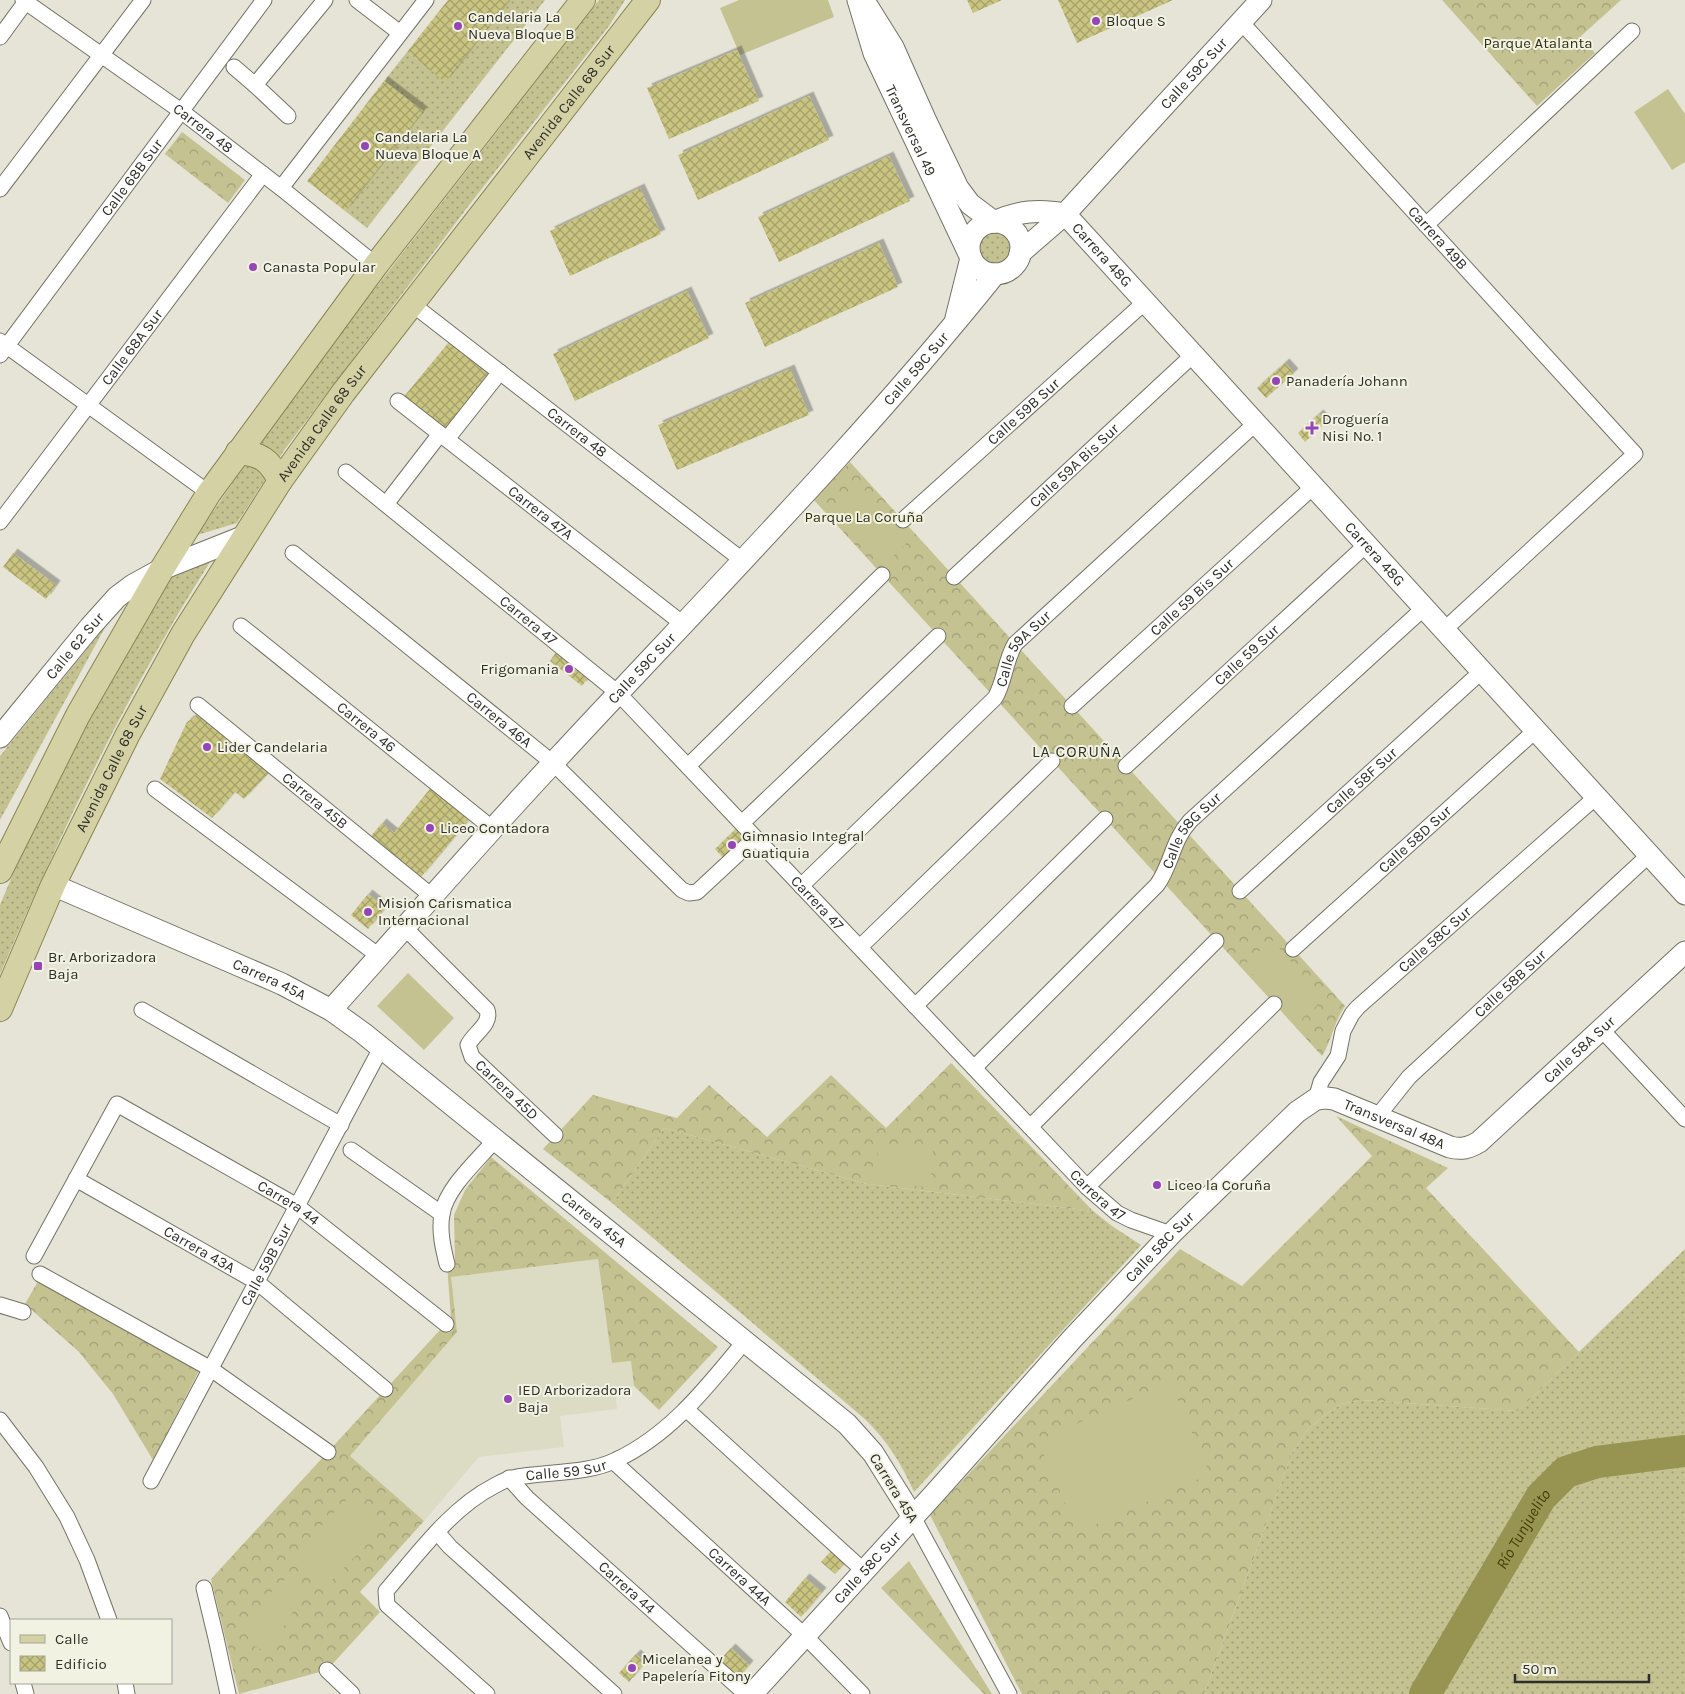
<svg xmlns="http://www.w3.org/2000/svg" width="1685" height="1694" viewBox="0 0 1685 1694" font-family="Karla,sans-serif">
	<defs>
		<pattern id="grass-dots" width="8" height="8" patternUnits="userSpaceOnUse" patternTransform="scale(1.25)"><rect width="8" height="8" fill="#c5c291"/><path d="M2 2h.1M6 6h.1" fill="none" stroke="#a09e76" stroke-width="1.8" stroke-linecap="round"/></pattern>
		<pattern id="forest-crowns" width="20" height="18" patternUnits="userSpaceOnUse" patternTransform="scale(1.25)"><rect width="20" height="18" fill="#c5c291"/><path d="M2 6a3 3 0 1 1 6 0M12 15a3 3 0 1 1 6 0" fill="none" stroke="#a09e76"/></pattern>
		<pattern id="building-cross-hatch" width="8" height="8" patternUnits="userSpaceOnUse" patternTransform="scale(1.25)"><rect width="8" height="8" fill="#c9c480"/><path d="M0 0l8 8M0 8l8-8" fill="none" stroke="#a4a069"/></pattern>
		<filter id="shadow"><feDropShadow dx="4.5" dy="-4.5" stdDeviation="0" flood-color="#0004"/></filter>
	</defs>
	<rect width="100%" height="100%" fill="#e5e4d6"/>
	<!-- built -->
	<path fill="#dcdcc5" d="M598,1259l14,104 19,-2 3,25 -19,3 2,20 -57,7 4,31 -85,10 -55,64 -74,-65 107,-124 -7,-55z"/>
	<!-- grass -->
	<path fill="url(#grass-dots)" d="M509,0h36l-178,228 -22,-17 77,-100 -38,-30 23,-29 38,29z
		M599,0h26l-16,26 -139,178 -185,245 -48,74 -40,12 97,-142z
		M984,224l26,3 10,13c-1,6 -1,14 -3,20 -6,18 -31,15 -42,4 -3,-18 -9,-28 9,-40z
		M210,562c-16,26 -32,51 -47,78 -62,107 -114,220 -163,334v-69l13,-31 33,-69 45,-88 79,-139z
		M107,624l-107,196v-64z
		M664,1128l203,56 226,27 19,15 29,19 -227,247c-13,-29 -26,-50 -48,-72l-254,-217z
		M1685,1249v445h-481l88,-241 17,-25 14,-11 17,-13 22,-4 156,11z"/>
	<!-- forest -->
	<path fill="url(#forest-crowns)" d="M1442,0h179l-40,36 14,17 -58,53z
		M182,132l63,48 -17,23 -63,-49z
		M850,462l495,544c-11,16 -13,34 -23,50l-509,-557z
		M951,1063l142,148 -226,-27 -203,-56 -52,75 -69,-54 50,-54 84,23 32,-33 58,52 64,-62 55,53z
		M1336,1116l112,52 -22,20 153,164 -61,59 -156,-11 -22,4 -17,13 -14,11 -17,25 -88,241h-182l-92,-179 250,-266 62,37 130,-130z
		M491,1157l227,190 -59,63 -25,-24 -3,-25 -19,2 -14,-104 -147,18 6,55 -107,124 74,65 -64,71 20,20 -53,58 -88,24 -28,-115 240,-261 -4,-54 8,-3 -1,-46 11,-25z
		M45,1269l161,88 -53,103 -40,-66 -34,-42 -54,-48z
		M909,1561l83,133h-8l-103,-106z"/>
	<!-- pitch -->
	<path fill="#c5c291" d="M739,0h89l6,17 -94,38 -20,-47z
		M1668,89l17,25v48l-13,8 -38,-58z
		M862,487l49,52 -28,27 -49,-51z
		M1272,940l52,59 -27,24 -53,-58z
		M408,973l46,45 -30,32 -47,-44z
		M878,1147l55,3 -2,37 -55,-3z
		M1170,1382l40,92 -132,58 -40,-91z
		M352,1494l33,32 -58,59 -32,-32z
		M284,1580l9,2 7,7 -1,13 -28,45 -11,2 -9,-5 -5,-12 30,-47z"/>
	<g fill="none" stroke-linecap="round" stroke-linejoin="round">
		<!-- river -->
		<path stroke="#979350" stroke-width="32" id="s1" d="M1425,1694l116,-197 25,-25 31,-10 88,-11"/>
	</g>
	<!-- building -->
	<path fill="url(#building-cross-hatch)" filter="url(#shadow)" d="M448,0h61l-64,82 -38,-30z
		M967,0h35l-29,13z
		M1058,0h115l-96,43z
		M737,50l22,51 -90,38 -22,-51z
		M384,81l39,30 -78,100 -38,-30z
		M809,96l20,44 -131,60 -20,-45z
		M889,156l21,45 -131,61 -21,-45z
		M640,188l21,46 -91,42 -20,-45z
		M879,243l19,44 -133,60 -20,-44z
		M687,291l22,47 -134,63 -22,-47z
		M449,342l41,34 -48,58 -40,-35z
		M1285,363l9,10 -28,25 -9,-10z
		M790,369l19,46 -132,55 -19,-45z
		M1319,414l7,8 -21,20 -7,-9z
		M13,553l43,32 -10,14 -43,-32z
		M557,651l32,25 -7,10 -32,-25z
		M200,713l69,60 -25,26 -9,-7 -23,26 -52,-39 27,-57z
		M434,784l38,32 -51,61 -50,-41 11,-13 12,10z
		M737,828l13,14 -22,21 -13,-14z
		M368,894l17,14 -17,21 -17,-14z
		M833,1549l13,13 -11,12 -14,-12z
		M805,1578l17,14 -21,25 -16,-15z
		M731,1648l18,17 -11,13 -19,-17z
		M636,1654l9,8 -16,20 -10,-9z"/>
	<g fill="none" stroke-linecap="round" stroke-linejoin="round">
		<defs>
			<g id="street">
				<path id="s2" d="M23,0l158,111 100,77 95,77"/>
				<path d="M357,0l43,33"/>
				<path id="s3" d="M1241,22l394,432 -191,176"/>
				<path d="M0,37l27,-37"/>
				<path d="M234,67l21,18 33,31"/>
				<path d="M255,85l70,-85"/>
				<path d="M281,188l145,-188"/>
				<path d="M0,189l143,-189"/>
				<path d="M1426,225l206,-194"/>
				<path id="s4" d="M412,304l330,256"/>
				<path d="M0,341l209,152"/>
				<path id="s5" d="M0,355l264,-355"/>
				<path id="s6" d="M398,401l285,223"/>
				<path d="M447,439l53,-67"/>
				<path id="s7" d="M346,472l272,221 469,494 30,26 14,7 40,14"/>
				<path d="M386,504l54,-70"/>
				<path id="s8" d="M903,520l242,-218"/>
				<path id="s9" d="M0,522l263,-348"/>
				<path id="s10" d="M293,553l260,210 129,127 7,3 8,-1 58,-54"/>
				<path id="s11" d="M954,577l239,-222"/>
				<path id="s12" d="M241,626l252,203"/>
				<path id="s13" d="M198,705l235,192"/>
				<path id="s14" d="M1072,706l241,-219"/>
				<path d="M688,766l194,-191"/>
				<path id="s15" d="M1126,766l240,-221"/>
				<path d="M155,789l224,167"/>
				<path d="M742,823l196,-187"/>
				<path id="s16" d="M801,886l194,-188c10,-17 10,-37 20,-54l241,-221"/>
				<path id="s17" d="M1240,891l242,-220"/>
				<path id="s18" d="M405,928l82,82c5,14 -13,23 -19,35l4,12 83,78"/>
				<path d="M860,947l192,-186"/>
				<path id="s19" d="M1293,949l243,-219"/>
				<path d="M915,1006l190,-187"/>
				<path d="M142,1010l199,115"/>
				<path d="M1601,1029l84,90"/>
				<path id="s20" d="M974,1068l183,-183c15,-21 15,-44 33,-64l234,-213"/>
				<path id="s21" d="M1316,1099l5,-17 17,-26 5,-25 9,-17 6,-7 238,-210"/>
				<path id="s22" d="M1377,1117l32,-40 240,-222"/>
				<path d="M1030,1127l186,-186"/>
				<path d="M351,1150l91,64"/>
				<path id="s23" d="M76,1179l181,103 128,107"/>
				<path d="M1087,1187l187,-183"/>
				<path id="s24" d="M34,1256l83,-152 180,102 149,118"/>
				<path d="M447,1264c-4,-16 -8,-33 -5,-50 4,-26 36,-54 53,-74"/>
				<path d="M40,1274l171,95 117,83"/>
				<path d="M0,1305l23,7"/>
				<path d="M686,1409l178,162"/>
				<path d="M0,1420l36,47 31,50 20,43 22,60"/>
				<path id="s25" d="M614,1462l191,174 57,58"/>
				<path id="s26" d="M509,1478l18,20 219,196"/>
				<path id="s27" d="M151,1481l230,-433"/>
				<path d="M913,1517l96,177"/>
				<path d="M437,1532l13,15 164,147"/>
				<path d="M204,1588l12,50 12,56"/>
				<path d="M0,1616l11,27"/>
				<path d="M327,1670l25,24"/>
				<path d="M23,1683l3,11"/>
				<path d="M125,1683l2,11"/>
				<path id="s28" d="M487,1694l-100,-89 -1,-14c31,-36 65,-83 108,-105 6,-3 12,-7 18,-8 33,-7 74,-3 104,-18 54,-25 91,-73 128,-118"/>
			</g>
			<g id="secondary">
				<path id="s29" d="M858,0l16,53 97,205"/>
				<path d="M868,7l25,40 32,72 33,69 12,16 24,18"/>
				<path id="s30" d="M1065,214l620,680"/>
				<path d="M994,222c25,-11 44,-13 71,-8"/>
				<circle cx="995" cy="248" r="26"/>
				<path id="s31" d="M1020,253l45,-39 196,-214"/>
				<path d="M956,318l15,-60"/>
				<path id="s32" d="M0,737l90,-110 27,-30 16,-12 29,-16 83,-33"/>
				<path id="s33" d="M53,885l229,99 49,26 32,23 484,391 26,29 40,64"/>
				<path id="s34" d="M331,1010c74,-82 147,-167 223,-248 149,-161 304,-317 441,-488"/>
				<path id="s35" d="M752,1694l184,-202 136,-153 99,-105 126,-122 19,-13 10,-1 8,1 116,48c11,3 19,1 29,-5l206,-190"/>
			</g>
			<g id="primary">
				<path d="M238,452c23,2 32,8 42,29"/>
				<path d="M0,871l78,-156 84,-146 47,-76 167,-228 207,-265"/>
				<path id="s36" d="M0,1009l53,-124 75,-151 55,-100 97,-153 63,-88 305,-393"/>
			</g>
		</defs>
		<!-- street casing -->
		<use href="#street" stroke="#747366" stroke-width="17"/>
		<!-- secondary casing -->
		<use href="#secondary" stroke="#747366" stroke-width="23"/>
		<!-- primary casing -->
		<use href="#primary" stroke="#888553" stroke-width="26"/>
		<!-- street -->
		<use href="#street" stroke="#fff" stroke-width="15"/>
		<!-- secondary -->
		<use href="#secondary" stroke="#fff" stroke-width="21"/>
		<!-- primary -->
		<use href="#primary" stroke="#d4d1a5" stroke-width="24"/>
	</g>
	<!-- markers -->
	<g fill="#9545b5" stroke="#f2f2e3" stroke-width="2">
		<circle cx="1096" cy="21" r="5"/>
		<circle cx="458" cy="26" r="5"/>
		<circle cx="365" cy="146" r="5"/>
		<circle cx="253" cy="267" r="5"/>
		<circle cx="1276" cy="381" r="5"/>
		<path d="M1309.5 420.5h5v5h5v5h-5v5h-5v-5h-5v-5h5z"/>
		<circle cx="569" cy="669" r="5"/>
		<circle cx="207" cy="747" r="5"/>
		<circle cx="430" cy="828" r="5"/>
		<circle cx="732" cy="845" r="5"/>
		<circle cx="368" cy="912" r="5"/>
		<rect x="33" y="961" width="10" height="10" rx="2.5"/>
		<circle cx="1157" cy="1185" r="5"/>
		<circle cx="508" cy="1399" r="5"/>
		<circle cx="632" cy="1668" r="5"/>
	</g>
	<g text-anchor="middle" stroke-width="4" stroke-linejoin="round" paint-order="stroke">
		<!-- poi labels -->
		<g font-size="15" fill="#2f2f29" stroke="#f2f2e3" text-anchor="start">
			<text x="468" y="22">Candelaria La<tspan x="468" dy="17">Nueva Bloque B</tspan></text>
			<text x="1106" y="26">Bloque S</text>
			<text x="375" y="142">Candelaria La<tspan x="375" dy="17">Nueva Bloque A</tspan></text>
			<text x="263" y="272">Canasta Popular</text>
			<text x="1286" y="386">Panadería Johann</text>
			<text x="1322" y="424">Droguería<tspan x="1322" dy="17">Nisi No. 1</tspan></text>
			<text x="559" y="674" text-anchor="end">Frigomania</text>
			<text x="217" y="752">Lider Candelaria</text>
			<text x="440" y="833">Liceo Contadora</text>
			<text x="742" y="841">Gimnasio Integral<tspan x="742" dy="17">Guatiquia</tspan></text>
			<text x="378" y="908">Mision Carismatica<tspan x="378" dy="17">Internacional</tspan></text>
			<text x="48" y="962">Br. Arborizadora<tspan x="48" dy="17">Baja</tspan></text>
			<text x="1167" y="1190">Liceo la Coruña</text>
			<text x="518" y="1395">IED Arborizadora<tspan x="518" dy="17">Baja</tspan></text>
			<text x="642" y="1664">Micelanea y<tspan x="642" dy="17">Papelería Fitony</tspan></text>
		</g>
		<!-- park labels -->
		<g font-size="15" fill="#323011" stroke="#f2f2e3">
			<text x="1538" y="48">Parque Atalanta</text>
			<text x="864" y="522">Parque La Coruña</text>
		</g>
		<!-- street labels -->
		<g font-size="15" fill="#2f2f29" stroke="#f2f2e3">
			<text dy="5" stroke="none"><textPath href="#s31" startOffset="250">Calle 59C Sur</textPath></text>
			<text dy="5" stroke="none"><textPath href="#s36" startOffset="1075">Avenida Calle 68 Sur</textPath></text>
			<text dy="5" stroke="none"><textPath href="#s2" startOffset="221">Carrera 48</textPath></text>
			<text dy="5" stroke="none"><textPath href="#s29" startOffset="141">Transversal 49</textPath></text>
			<text dy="5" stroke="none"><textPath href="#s5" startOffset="221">Calle 68B Sur</textPath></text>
			<text dy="5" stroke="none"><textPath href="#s3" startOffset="292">Carrera 49B</textPath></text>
			<text dy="5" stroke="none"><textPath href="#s30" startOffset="55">Carrera 48G</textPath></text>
			<text dy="5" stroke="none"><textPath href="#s9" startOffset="219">Calle 68A Sur</textPath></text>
			<text dy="5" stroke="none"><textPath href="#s34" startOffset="868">Calle 59C Sur</textPath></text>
			<text dy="5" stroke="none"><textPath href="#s8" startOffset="162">Calle 59B Sur</textPath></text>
			<text dy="5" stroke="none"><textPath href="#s36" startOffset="670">Avenida Calle 68 Sur</textPath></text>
			<text dy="5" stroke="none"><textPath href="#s4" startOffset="209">Carrera 48</textPath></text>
			<text dy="5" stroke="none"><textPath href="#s11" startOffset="164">Calle 59A Bis Sur</textPath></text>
			<text dy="5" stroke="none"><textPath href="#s6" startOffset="181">Carrera 47A</textPath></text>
			<text dy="5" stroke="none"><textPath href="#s30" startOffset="460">Carrera 48G</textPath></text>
			<text dy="5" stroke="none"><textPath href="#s14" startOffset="162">Calle 59 Bis Sur</textPath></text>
			<text dy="5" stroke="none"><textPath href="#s7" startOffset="235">Carrera 47</textPath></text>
			<text dy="5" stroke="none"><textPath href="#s32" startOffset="118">Calle 62 Sur</textPath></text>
			<text dy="5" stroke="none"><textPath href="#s16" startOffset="328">Calle 59A Sur</textPath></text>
			<text dy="5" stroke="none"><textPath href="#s15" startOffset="164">Calle 59 Sur</textPath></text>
			<text dy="5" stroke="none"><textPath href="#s34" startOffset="462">Calle 59C Sur</textPath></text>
			<text dy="5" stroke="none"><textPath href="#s10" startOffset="265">Carrera 46A</textPath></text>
			<text dy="5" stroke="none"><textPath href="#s12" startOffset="161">Carrera 46</textPath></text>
			<text dy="5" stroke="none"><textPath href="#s36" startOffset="265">Avenida Calle 68 Sur</textPath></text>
			<text dy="5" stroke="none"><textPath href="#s17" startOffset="164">Calle 58F Sur</textPath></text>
			<text dy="5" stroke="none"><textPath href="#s13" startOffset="151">Carrera 45B</textPath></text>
			<text dy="5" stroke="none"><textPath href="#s20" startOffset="324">Calle 58G Sur</textPath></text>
			<text dy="5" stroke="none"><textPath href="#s19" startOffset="164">Calle 58D Sur</textPath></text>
			<text dy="5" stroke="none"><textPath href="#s7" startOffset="640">Carrera 47</textPath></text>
			<text dy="5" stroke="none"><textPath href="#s21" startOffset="205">Calle 58C Sur</textPath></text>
			<text dy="5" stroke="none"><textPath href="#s33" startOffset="236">Carrera 45A</textPath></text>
			<text dy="5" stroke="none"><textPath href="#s22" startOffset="189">Calle 58B Sur</textPath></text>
			<text dy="5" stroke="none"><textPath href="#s35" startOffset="1131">Calle 58A Sur</textPath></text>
			<text dy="5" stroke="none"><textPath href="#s18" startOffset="218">Carrera 45D</textPath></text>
			<text dy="5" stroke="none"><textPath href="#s35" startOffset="904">Transversal 48A</textPath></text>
			<text dy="5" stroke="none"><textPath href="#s7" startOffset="1045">Carrera 47</textPath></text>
			<text dy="5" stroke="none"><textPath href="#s24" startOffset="371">Carrera 44</textPath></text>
			<text dy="5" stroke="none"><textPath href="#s33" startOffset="641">Carrera 45A</textPath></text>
			<text dy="5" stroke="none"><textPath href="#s35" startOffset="605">Calle 58C Sur</textPath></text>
			<text dy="5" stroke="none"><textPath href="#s23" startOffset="142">Carrera 43A</textPath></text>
			<text dy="5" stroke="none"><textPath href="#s27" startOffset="245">Calle 59B Sur</textPath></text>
			<text dy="5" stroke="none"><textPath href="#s28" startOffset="374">Calle 59 Sur</textPath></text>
			<text transform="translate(894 1488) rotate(58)" y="5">Carrera 45A</text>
			<text dy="5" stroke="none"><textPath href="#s35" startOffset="171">Calle 58C Sur</textPath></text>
			<text dy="5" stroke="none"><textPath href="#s25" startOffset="170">Carrera 44A</textPath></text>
			<text dy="5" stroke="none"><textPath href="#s26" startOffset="161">Carrera 44</textPath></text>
		</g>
		<!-- neighbourhood labels -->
		<g font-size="16" letter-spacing="1" fill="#2f2f29" stroke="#f2f2e3">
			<text x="1077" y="757">LA CORUÑA</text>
		</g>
		<!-- water labels -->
		<g font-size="16" font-style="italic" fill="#423f07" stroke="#f2f2e3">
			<text dy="6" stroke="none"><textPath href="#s1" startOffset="192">Río Tunjuelito</textPath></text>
		</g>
	</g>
	<!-- legend -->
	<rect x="10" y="1619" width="162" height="65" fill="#f2f2e3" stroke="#a4a499"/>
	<rect x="20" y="1635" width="25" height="8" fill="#d4d1a5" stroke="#a4a499"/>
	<text x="55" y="1644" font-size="15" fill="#2f2f29">Calle</text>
	<rect x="20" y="1656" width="25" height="15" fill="url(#building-cross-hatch)" stroke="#a4a499"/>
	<text x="55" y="1669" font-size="15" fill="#2f2f29">Edificio</text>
	<!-- scale -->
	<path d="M1515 1674v8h134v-8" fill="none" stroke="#2f2f29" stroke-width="2.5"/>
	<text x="1522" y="1674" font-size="15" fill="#2f2f29" stroke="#f2f2e3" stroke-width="4" paint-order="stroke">50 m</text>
</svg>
